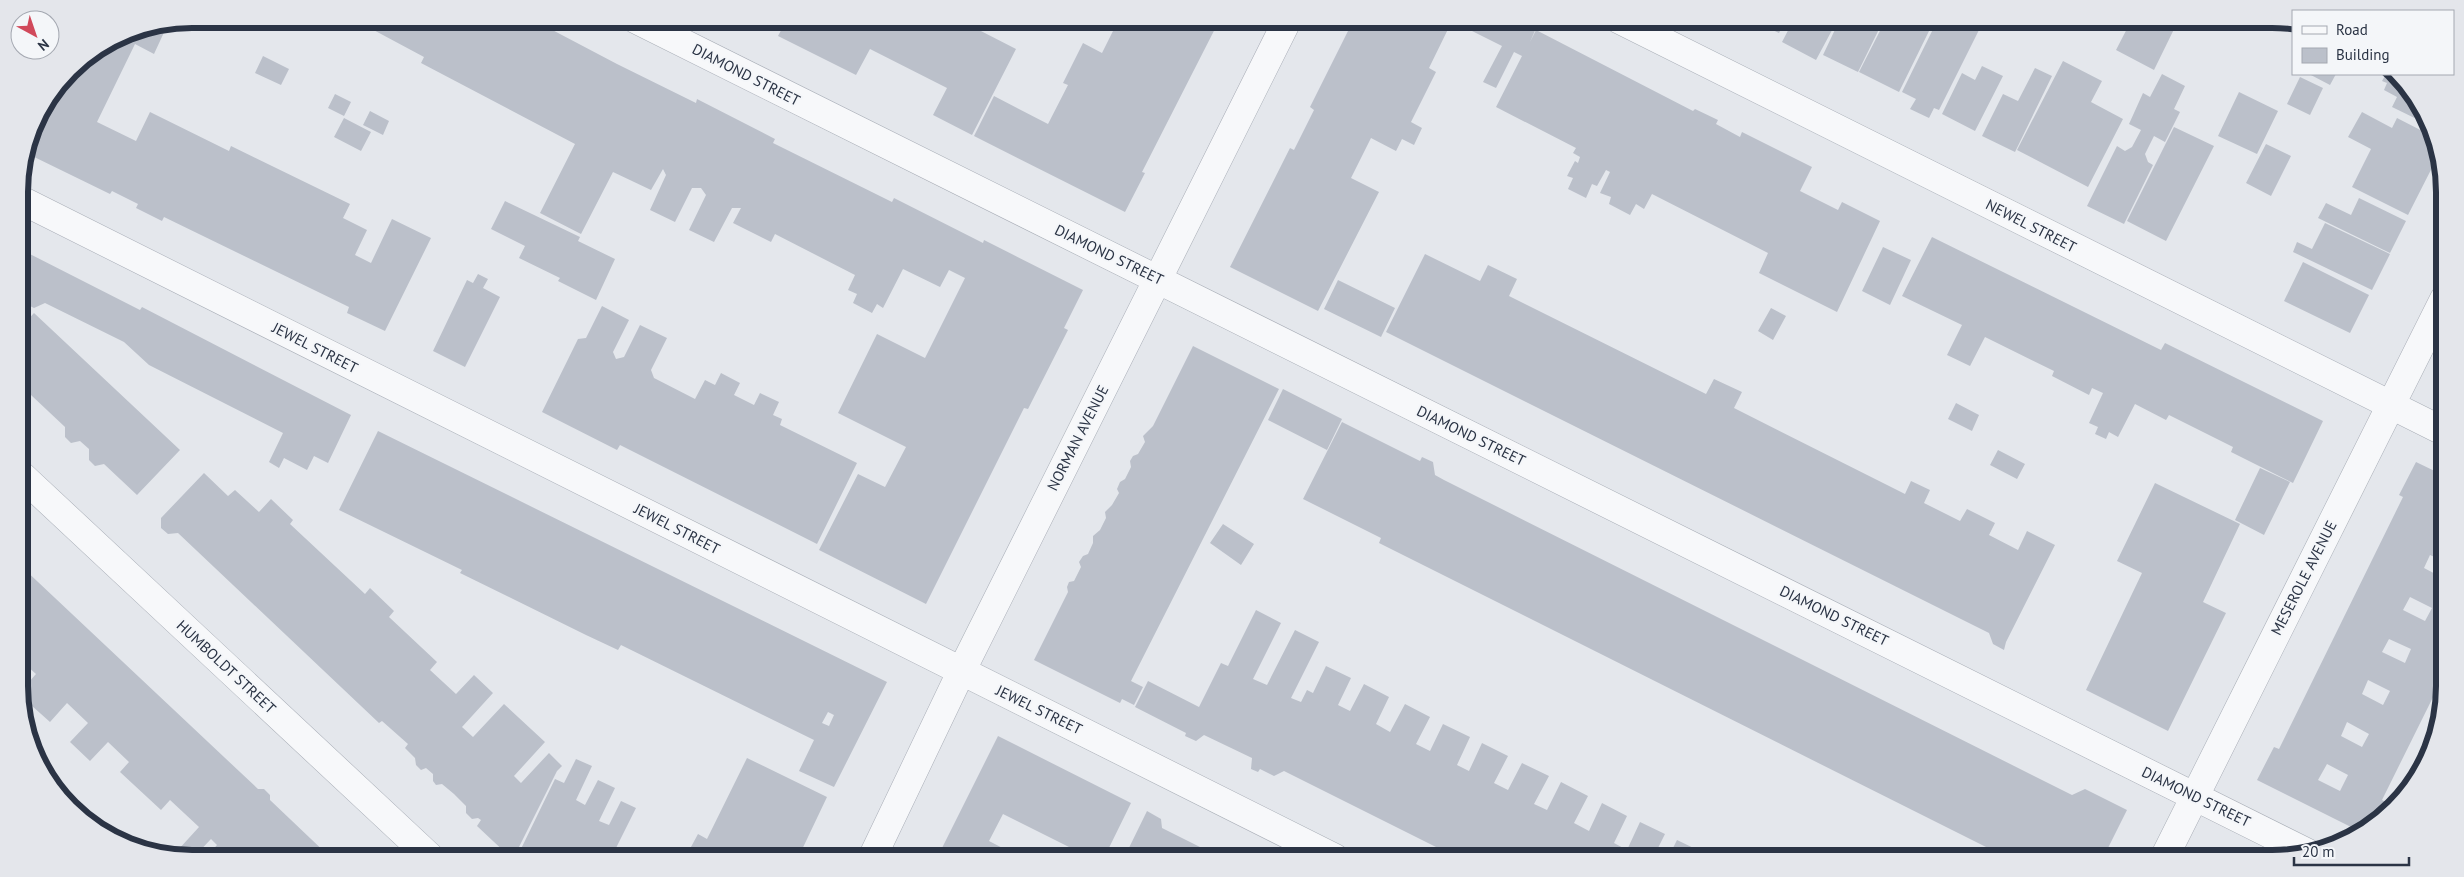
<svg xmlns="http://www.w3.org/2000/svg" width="2464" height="877" viewBox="0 0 2464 877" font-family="'PT Sans',sans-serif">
	<rect width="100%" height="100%" fill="#e4e7ec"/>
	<!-- building -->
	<path fill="#bbc0ca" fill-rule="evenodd" d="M353,19h189l2,1 -3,4 76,40 79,39 1,-4 78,40 -2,4 119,59 2,-4 89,45 1,-3 99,50 -19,38 4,2 -40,79 -4,-1 -98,196 -107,-54 39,-76 27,13 21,-40 -68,-34 39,-79 48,24 40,-80 -16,-8 -9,17 -37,-18 -20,39 -6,-4 -5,9 -19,-10 4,-9 -9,-4 7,-15 -80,-41 -4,8 -38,-19 8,-15h-9l-18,34 -25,-12 17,-35 -5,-7h-9l-17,34 -25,-12 16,-35 -3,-6 -12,21 -38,-18 -32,62 -41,-21 35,-69 -154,-81 3,-6z
		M761,19h19l-4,8z
		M787,19h195l-5,10 39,20 -44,86 -39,-20 14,-27 -77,-39 -14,26 -78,-39z
		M1119,19h13l6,3 1,-3h81l-78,153 3,1 -20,39 -151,-76 20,-40 54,28 20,-39 -5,-2 20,-40 19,10z
		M1354,19h170l13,7 -7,16 6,-12 157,81 2,-2 23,11 -2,4 24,13 2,-5 70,35 -12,24 38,19 4,-8 38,19 -43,91 -78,-39 9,-20 -116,-59 -8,15 -8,-5 -6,11 -21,-11 2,-7 -11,-4 10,-21 -4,-2 -9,16 -5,-2 -6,14 -18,-9 5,-11 -6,-2 8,-15 3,2 2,-6 -7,-4 3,-5 -80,-41 26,-51 -8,-4 -18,36 -13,-6 19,-36 -50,-25 -23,47 7,4 -25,50 11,6 -8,17 -12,-6 -6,12 -25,-13 -20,40 28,14 -61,119 -88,-44 60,-119 4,2 20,-40 -4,-3z
		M1749,19h37l-7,14z
		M1794,19h44l-22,41 -34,-18z
		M1840,19h44l-26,53 -35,-17z
		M1886,19h22l22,10 -31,63 -40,-20z
		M1938,19l46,1 -45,90 -5,-2 -5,10 -19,-9 6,-10 -14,-7z
		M2132,19h47l-25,51 -38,-20z
		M159,25l7,3 -12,26 -19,-10 -38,78 39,19 14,-29 79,39 2,-5 119,58 -7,14 24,12 -12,25 16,8 21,-44 39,19 -46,93 -38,-18 2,-6 -185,-90 -2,4 -26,-13 2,-4 -26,-13 -2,3 -84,-41 10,-37 42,-54 48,-30z
		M263,56l26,13 -8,16 -26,-12z
		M2063,61l39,20 -11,21 32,17 -35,68 -71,-37z
		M1982,66l21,10 -28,55 -33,-17 20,-41 13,7z
		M2035,68l17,8 -37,76 -33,-16 21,-42 15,7z
		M2162,74l23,12 -11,23 6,3 -15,30 -11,-6 -9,18 3,8 5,3 -29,59 -37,-18 30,-60 8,5 7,-4 9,-17 -12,-6 14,-31 7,4z
		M2309,74h27l-6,11z
		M2386,74h10l6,4 26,38 3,10 -39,-19 5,-10 -13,-7 3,-7 -5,-2z
		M2300,77l23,11 -13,27 -23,-11z
		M2239,92l39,19 -21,43 -39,-18z
		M335,94l16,8 -7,14 -16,-8z
		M370,111l19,10 -6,14 -20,-10z
		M2362,112l30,16 5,-10 37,19 5,17 -31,61 -56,-28 19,-38 -23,-12z
		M344,118l27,14 -10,19 -27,-14z
		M2174,127l40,19 -48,95 -39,-20z
		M2266,144l25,12 -20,40 -25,-13z
		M2359,198l47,23 -16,32 -72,-35 8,-15 25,12z
		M505,201l75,36 -2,4 37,18 -19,41 -38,-19 2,-3 -41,-20 6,-12 -34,-17z
		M2325,223l65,31 -18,36 -79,-38 4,-10 15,7z
		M1932,237l229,113 4,-7 158,78 -30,62 -62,-31 2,-5 -64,-32 -3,5 -31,-16 -17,33 -9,-5 -3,7 -11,-5 3,-7 -9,-4 14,-30 -11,-5 -3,7 -37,-19 2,-5 -69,-34 -15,29 -23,-11 15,-30 -60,-29z
		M1883,247l28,13 -21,45 -28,-14z
		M20,249l120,61 2,-3 209,108 -23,48 -14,-7 -7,14 -23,-12 -5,10 -10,-6 14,-29 -134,-68 -25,-23 -79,-39 -11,5 -14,-7z
		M1425,254l55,27 8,-16 29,14 -8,17 197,98 8,-15 28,13 -8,16 171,86 6,-13 19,9 -6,13 36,18 7,-12 28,14 -6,12 29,15 9,-19 28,14 -49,97 -2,8 -11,-6 -4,-11 -603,-301z
		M2303,262l66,33 -19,38 -66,-32z
		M478,274l10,5 -5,9 17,9 -35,70 -32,-16 34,-71 6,3z
		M1338,280l57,28 -14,29 -57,-28z
		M602,306l27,14 -16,32 3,7 8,-2 16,-32 27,13 -16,32 3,8 41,21 10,-19 10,5 6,-12 19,10 -6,12 20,10 6,-12 19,9 -6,13 9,4 -2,6 77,38 -40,81 -197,-99 -3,5 -75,-38 36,-73 8,-1z
		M1771,308l15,8 -13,24 -15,-9z
		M34,313l146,137 -43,45 -33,-31 -9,2 -6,-6v-11l-9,-8 -9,2 -6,-6v-10l-34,-32 -9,2 -2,-2v-67z
		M1193,346l86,43 -148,292 12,6 -9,18 -12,-6 -2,4 -86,-43 34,-68 -1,-5 2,-5 5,-1 7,-14 -2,-5 4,-6 5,-2 5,-11v-7l7,-6 6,-12 -1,-6 7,-7 7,-12 -2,-4 3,-7 5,-3 6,-12 -1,-6 3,-5 5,-2 7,-12 -2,-6 10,-10z
		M1283,389l59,30 -15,31 -59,-30z
		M1956,403l23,12 -7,16 -24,-12z
		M1342,422l78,39 2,-4 11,5 2,13 9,5 628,315 13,-6 42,21 -24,48h-95l-629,-315 2,-5 -78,-39z
		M378,431l509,251 -53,105 -35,-16 15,-31 -193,-95 -3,5 -32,-15 -126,-62 2,-3 -123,-60zM828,712l6,3 -5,11 -7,-3z
		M1998,450l27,14 -8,15 -27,-14z
		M2416,462l29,14v86l-15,-7 -6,13 21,11v94l-63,127 12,6 -17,17 -16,9 -104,-52 17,-33 5,2 124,-252 -4,-2zM2410,597l22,11 -7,13 -22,-11zM2389,639l22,10 -6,14 -23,-11zM2368,680l22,11 -7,14 -21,-11zM2347,722l22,12 -7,13 -21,-11zM2327,764l21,11 -8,16 -22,-11z
		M2260,468l30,14 -26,53 -29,-15z
		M204,473l24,23 7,-6 24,22 12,-13 22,21 -3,4 75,70 5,-6 24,23 -5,6 48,45 -7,8 26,24 18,-19 19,18 -31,34 11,10 31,-33 41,38 -31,34 7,7 28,-30 13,13 -5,5 -40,80 -6,7 -34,-32 4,-6 -3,-2 -6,1 -6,-6v-7l-12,-12 -12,-10 -6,1 -3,-4v-7l-7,-6 -5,2 -5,-5 -1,-7 -10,-10 3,-4 -26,-23 -3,2 -201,-190 -10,1 -7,-6v-10z
		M2155,483l85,41 -37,78 23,11 -58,118 -82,-41 56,-117 -25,-12z
		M1223,524l31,20 -13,21 -31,-22z
		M21,566l237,223h6l6,6v5l61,58h-89l-6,-7 -7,7h-15l-5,-4 8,-9 -6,-6 -18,19 -8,-1 -7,-7 21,-23 -29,-27 -9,10 -41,-38 9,-10 -21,-20 -18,19 -20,-19 18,-19 -21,-20 -17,19 -28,-25v-7l14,-16 -9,-8 -5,5z
		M1256,610l25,13 -28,56 14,6 28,-55 24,12 -28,56 10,4 6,-12 6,3 13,-27 25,12 -13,27 12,6 14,-27 25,13 -13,27 14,8 15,-28 25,13 -14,27 14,7 13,-27 27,13 -13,28 12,6 13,-28 26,13 -14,27 14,7 14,-27 27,13 -15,28 13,6 14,-28 27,14 -14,27 15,8 13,-28 25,13 -13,27 13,7 13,-28 25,12 -12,24h-195l-174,-87 -10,5 -14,-7 -2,3 -7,-3 1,-11 -48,-23 -8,6 -11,-5 1,-3 -51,-26 13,-26 51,26 22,-44 7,3z
		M998,736l133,67 -27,55h-13l-88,-44 -14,27 33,17h-85z
		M747,758l80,39 -29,61h-113l13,-24 9,5z
		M576,759l16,7 -16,34 9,5 13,-25 17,8 -16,33 10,4 12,-24 15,7 -25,50h-86l-6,-5 36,-74 9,4z
		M1147,811l14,8 1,9 60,30h-98z
		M1677,840l29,14 -2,4h-36z"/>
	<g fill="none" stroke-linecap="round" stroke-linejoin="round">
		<defs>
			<path id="minor" d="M635,19l1673,834
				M1618,19l827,413
				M19,199l1316,659
				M21,475l410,383
				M872,858l89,-186 327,-653
				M2164,858l280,-559"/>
		</defs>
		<!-- minor casing -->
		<use href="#minor" stroke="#a9aeb7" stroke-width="29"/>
		<!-- minor -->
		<use href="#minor" stroke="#f7f8fa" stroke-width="28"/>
	</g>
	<g text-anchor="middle" stroke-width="4" stroke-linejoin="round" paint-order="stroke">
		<!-- street labels -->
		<g font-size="15" fill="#2b3445" stroke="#f4f6f9">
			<text transform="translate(746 75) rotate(27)" y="5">DIAMOND STREET</text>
			<text transform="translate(2031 226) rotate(27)" y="5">NEWEL STREET</text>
			<text transform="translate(1109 255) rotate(26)" y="5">DIAMOND STREET</text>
			<text transform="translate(315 348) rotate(27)" y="5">JEWEL STREET</text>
			<text transform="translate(1471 436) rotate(26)" y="5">DIAMOND STREET</text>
			<text transform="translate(1078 438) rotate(-63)" y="5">NORMAN AVENUE</text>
			<text transform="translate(677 529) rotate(27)" y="5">JEWEL STREET</text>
			<text transform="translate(2304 578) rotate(-63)" y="5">MESEROLE AVENUE</text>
			<text transform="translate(1834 616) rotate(26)" y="5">DIAMOND STREET</text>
			<text transform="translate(226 667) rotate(43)" y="5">HUMBOLDT STREET</text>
			<text transform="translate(1039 710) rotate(26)" y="5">JEWEL STREET</text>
			<text transform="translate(2196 797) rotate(26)" y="5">DIAMOND STREET</text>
		</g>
	</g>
	<!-- crop -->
	<path d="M0 0H2464V877H0ZM192 28H2272A164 164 0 0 1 2436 192V686A164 164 0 0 1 2272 850H192A164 164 0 0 1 28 686V192A164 164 0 0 1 192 28Z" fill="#e4e6eb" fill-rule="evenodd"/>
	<path fill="none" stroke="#2b3445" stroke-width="6" d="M192 28H2272A164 164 0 0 1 2436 192V686A164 164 0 0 1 2272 850H192A164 164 0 0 1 28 686V192A164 164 0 0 1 192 28Z"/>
	<!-- legend -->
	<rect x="2292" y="10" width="162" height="65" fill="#f4f6f9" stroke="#a4a8b1"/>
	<rect x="2302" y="26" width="25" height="8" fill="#f7f8fa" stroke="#a4a8b1"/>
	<text x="2336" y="35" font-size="15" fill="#2b3445">Road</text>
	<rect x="2302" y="48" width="25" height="15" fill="#bbc0ca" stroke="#a4a8b1"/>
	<text x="2336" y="60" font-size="15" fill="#2b3445">Building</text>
	<!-- north arrow -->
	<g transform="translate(35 35) rotate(140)"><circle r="24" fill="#f4f6f9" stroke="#a4a8b1"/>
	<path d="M0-4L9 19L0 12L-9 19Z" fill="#d1495b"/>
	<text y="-8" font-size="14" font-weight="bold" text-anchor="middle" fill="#2b3445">N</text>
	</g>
	<!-- scale -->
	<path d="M2294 857v8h115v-8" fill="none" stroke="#2b3445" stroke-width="2.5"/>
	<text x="2302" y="857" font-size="15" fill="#2b3445" stroke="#f4f6f9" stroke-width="4" paint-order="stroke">20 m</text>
</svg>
